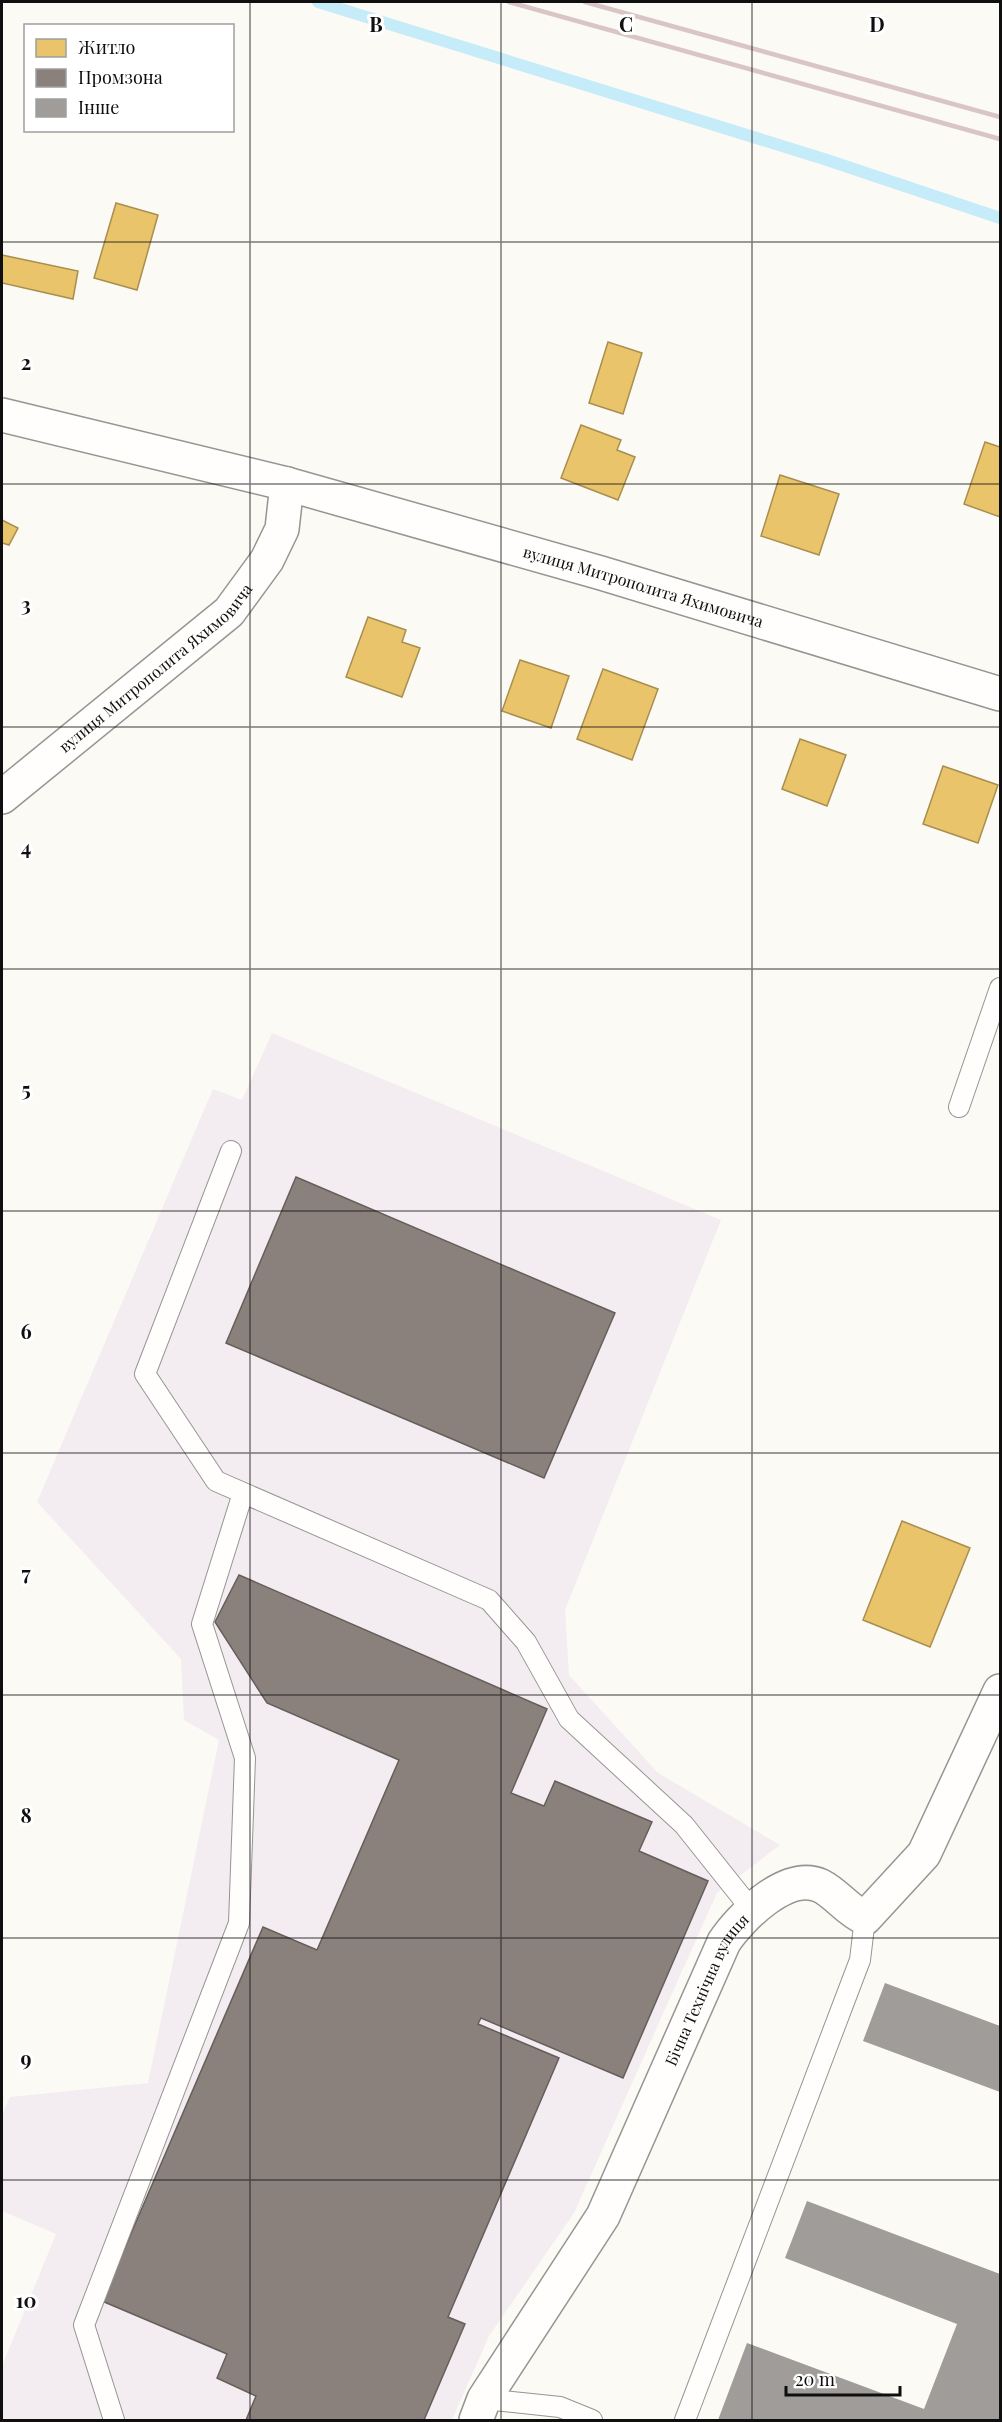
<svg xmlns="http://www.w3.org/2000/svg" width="1002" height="2422" viewBox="0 0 1002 2422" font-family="'Playfair Display',serif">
	<rect width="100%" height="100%" fill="#fcfaf4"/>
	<!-- industrial -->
	<path fill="#f3edf1" d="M272,1033l449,187 -156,390 4,65 89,98 122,72 -63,48 -143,320 -85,123 -37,84h-450v-54l54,-132 -54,-23v-96l8,-18 138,-14 71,-343 -35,-20 -3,-61 -144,-157 176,-413 29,11z"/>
	<!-- homes -->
	<path fill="#e9c46a" stroke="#a88e4f" stroke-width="1.5" d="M116,203l42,12 -21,75 -43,-12z
		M2,255l76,16 -5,28 -71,-16z
		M608,342l34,11 -19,61 -34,-11z
		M581,425l40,15 -4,10 18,7 -17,43 -57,-22z
		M985,442l15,5v70l-36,-13z
		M780,475l59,19 -20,61 -58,-19z
		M2,520l16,8 -9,17 -7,-2z
		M368,617l38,13 -4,12 18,6 -18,49 -56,-20z
		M520,660l49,16 -18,52 -49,-17z
		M603,669l55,20 -26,71 -55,-21z
		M800,739l46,16 -19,51 -45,-17z
		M943,766l55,19 -20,58 -55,-19z
		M902,1521l68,27 -40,99 -67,-27z"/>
	<!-- industry -->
	<path fill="#8a817c" stroke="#655f5b" stroke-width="1.5" d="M296,1177l319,136 -71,165 -318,-135z
		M239,1575l308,134 -36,84 33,13 11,-25 97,41 -13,29 69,30 -85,197 -142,-60 -3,6 81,34 -111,259 17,7 -41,96h-178l10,-24 -39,-18 10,-24 -125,-53 161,-374 54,23 82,-190 -132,-57 -52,-81z"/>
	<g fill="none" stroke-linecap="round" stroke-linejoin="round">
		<!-- stream -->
		<path stroke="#c7ecf9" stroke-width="12" d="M318,2l506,157 176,59"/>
	</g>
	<!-- building -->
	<path fill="#9f9c99" d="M885,1983l115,43v66l-137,-51z
		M807,2201l193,73v146h-282l29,-77 177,66 33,-85 -172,-66z"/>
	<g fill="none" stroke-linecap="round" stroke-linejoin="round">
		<defs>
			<path id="service" d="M959,1107l41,-119
				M231,1151l-86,223 71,107 273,119 37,42 43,77 115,106 67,84
				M484,2399l76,8 32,13
				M114,2420l-30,-95 155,-402 6,-165 -43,-134 41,-131
				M685,2420l175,-460 5,-42"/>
			<g id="minor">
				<path id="s1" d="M2,415l285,69 314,89 399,121"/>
				<path id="s2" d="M2,797l227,-185 38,-52 15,-31 5,-45"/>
				<path id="s3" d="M476,2420l8,-21 119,-183 121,-274c16,-24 63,-72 97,-56 16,8 27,25 44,32l59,-64 76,-163"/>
			</g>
		</defs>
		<!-- service casing -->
		<use href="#service" stroke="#969592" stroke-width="22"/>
		<!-- minor casing -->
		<use href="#minor" stroke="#969592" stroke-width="36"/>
		<!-- service -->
		<use href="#service" stroke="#fffefd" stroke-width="20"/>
		<!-- minor -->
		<use href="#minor" stroke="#fffefd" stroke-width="33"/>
		<!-- rail -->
		<path stroke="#d9c4c6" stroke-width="4.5" d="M509,2l491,137
			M585,2l415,115"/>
	</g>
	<!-- grid -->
	<path fill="none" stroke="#0f0f0f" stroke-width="1.5" stroke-opacity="0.55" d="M250,2v2418M501,2v2418M752,2v2418M2,242h998M2,484h998M2,727h998M2,969h998M2,1211h998M2,1453h998M2,1695h998M2,1938h998M2,2180h998"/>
	<g text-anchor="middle" stroke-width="6" stroke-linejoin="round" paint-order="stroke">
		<!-- street labels -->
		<g font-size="16" fill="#0f0f0f" stroke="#fff">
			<text dy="6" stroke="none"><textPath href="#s1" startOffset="664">вулиця Митрополита Яхимовича</textPath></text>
			<text dy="6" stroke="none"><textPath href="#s2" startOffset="201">вулиця Митрополита Яхимовича</textPath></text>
			<text dy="6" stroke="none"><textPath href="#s3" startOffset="490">Бічна Технічна вулиця</textPath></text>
		</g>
	</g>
	<g font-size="20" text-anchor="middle" font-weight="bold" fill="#0f0f0f" stroke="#fff" stroke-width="6" stroke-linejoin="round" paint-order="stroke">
		<text x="376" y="32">B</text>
		<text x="626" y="32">C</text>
		<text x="877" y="32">D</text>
		<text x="26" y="370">2</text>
		<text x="26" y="612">3</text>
		<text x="26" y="855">4</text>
		<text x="26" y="1097">5</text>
		<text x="26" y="1339">6</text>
		<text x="26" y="1581">7</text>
		<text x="26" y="1823">8</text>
		<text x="26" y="2066">9</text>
		<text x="26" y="2308">10</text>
	</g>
	<!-- border -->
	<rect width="1002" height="2422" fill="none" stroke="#0f0f0f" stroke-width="6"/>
	<!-- legend -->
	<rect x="24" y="24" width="210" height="108" fill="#ffffff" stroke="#9f9f9f" stroke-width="1.5"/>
	<rect x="36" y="39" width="30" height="18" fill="#e9c46a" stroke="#9f9f9f" stroke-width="1.5"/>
	<text x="78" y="54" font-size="18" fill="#0f0f0f">Житло</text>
	<rect x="36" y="69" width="30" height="18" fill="#8a817c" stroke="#9f9f9f" stroke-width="1.5"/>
	<text x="78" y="84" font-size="18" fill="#0f0f0f">Промзона</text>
	<rect x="36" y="99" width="30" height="18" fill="#9f9c99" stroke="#9f9f9f" stroke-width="1.5"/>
	<text x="78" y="114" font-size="18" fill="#0f0f0f">Інше</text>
	<!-- scale -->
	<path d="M786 2386v9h114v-9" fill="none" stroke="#0f0f0f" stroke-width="3"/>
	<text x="795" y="2386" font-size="18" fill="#0f0f0f" stroke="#ffffff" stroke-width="4.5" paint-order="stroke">20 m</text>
</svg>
